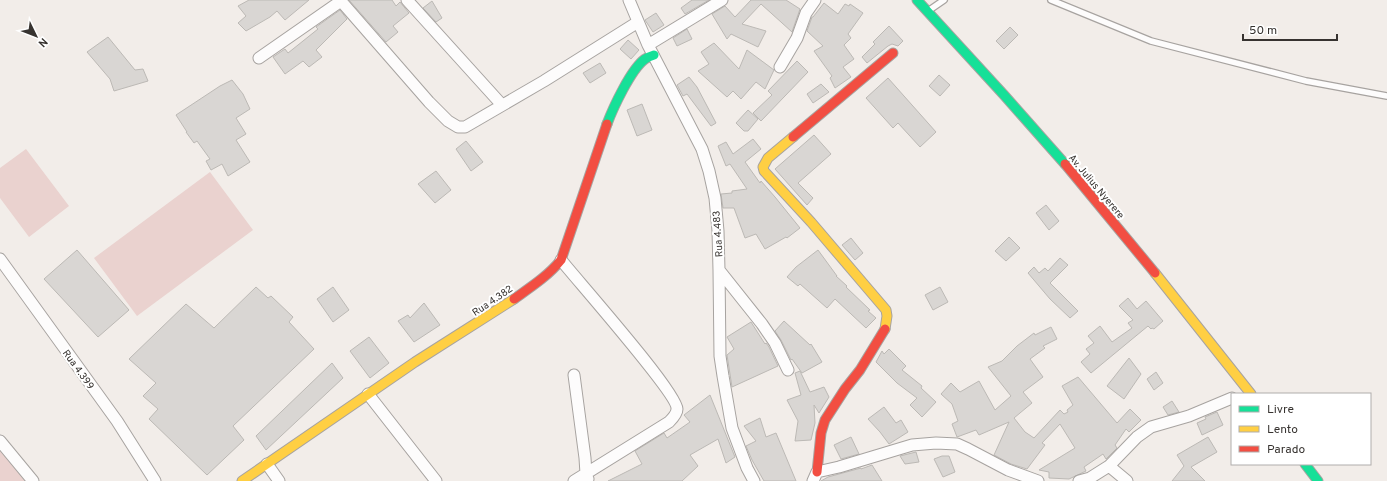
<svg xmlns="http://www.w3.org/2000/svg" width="1387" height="481" viewBox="0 0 1387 481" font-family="Overpass,sans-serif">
	<rect width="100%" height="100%" fill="#f2ede9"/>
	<!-- green -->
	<path fill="#ead2cf" d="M26,149l43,57 -40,31 -29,-39v-30z
		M210,172l43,58 -116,86 -43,-58z
		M0,445l30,36h-30z"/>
	<!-- building -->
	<path fill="#d9d6d3" stroke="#bcb9b5" d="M249,0h60l-24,20 -8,-9 -7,6 -24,14 -8,-8 8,-7 -8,-10z
		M349,0h43l4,6 4,-4 9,11 -16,13 5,6 -12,10z
		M692,0h17l-24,14 -4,-6z
		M751,0h35l14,9 -8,23 -31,-28 -19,20 24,7 -8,16 -27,-13 -4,5 -15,-25 13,-8 10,11z
		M432,1l10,17 -6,4 -13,-14z
		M824,3l14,11 7,-10 4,2 1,-2 13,9 -15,21 3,4 -7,7 10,14 -11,8 8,10 -16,11 -5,-10 2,-2 -18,-25 9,-5 -16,-15 5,-14h1z
		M340,10l7,9 -31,31 6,7 -13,10 -6,-6 -18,13 -12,-17 12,-8 3,4 30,-24 -2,-2z
		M656,13l8,12 -11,7 -8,-12z
		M889,26l14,15 -5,5 -6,-2 -4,2 -21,17 -5,-6 13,-13 -2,-2z
		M1010,27l8,8 -14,14 -8,-8z
		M687,29l5,10 -15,7 -4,-8z
		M108,37l27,33 8,-1 5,12 -34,10 -4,-12 -23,-27z
		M628,40l11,10 -8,9 -11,-10z
		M714,43l25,26 8,-19 27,20 -9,19 -9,-7 -15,17 -8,-8 -6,6 -29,-26 11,-7 -8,-12z
		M797,61l11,11 -47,49 -8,-8 19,-18 -4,-4z
		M600,63l6,10 -16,10 -7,-10z
		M939,75l11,10 -10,11 -11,-10z
		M689,77l8,10 19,36 -5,3 -24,-32 -4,2 -6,-11z
		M888,78l48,54 -16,15 -22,-24 -5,5 -27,-30z
		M232,80l11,14 7,15 -14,9 10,16 -10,6 14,22 -22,14 -6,-12 -11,6 -5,-9 4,-2 -13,-18 -3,2 -8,-11h1l-11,-17 44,-29z
		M821,84l8,8 -16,11 -6,-9z
		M642,104l10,26 -15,6 -10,-26z
		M748,110l10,9 -10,12h-4l-8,-8z
		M814,135l17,19 -33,29 15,15 -6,7 -32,-36z
		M753,139l8,10 -16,13 15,21 1,-2 14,16 25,31 -13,10 -1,-1 -21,12 -9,-15 -11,4 -11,-30h-11l-2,-14 11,-1v-2l15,-2 -17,-25 -4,2 -8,-20 8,-4 7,12z
		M466,141l17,21 -12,9 -15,-22z
		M436,171l15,19 -16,13 -17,-19z
		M1046,205l13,16 -10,9 -13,-17z
		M1009,237l11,11 -14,13 -11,-10z
		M851,238l12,15 -8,7 -13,-15z
		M77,250l52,60 -31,27 -54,-58z
		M818,250l19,26h-1l11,10 -1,1 24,23 -2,1 8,7 -10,10 -31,-29 -8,9 -27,-24 -2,2 -11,-9 9,-10z
		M1060,258l8,7 -18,18 28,28 -8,7 -20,-19 -22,-26 6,-6 5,6 6,-5 3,3z
		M256,287l12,11 3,-2 22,21 -4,5 25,27 -81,77 11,14 -37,35 -58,-56 9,-10 -15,-13 13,-13 -27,-24 57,-55 28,24z
		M333,287l16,23 -16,12 -16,-23z
		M940,287l8,15 -15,8 -8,-15z
		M1128,298l9,11 9,-8 17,20 -9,8 -2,-1 -1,1 -3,-3 -57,47 -10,-11 9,-8 -4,-5 8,-6 -6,-7 12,-10 12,16 20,-14 -4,-5 5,-3 -14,-14z
		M424,303l16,22 -26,17 -16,-21 10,-6 2,3z
		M784,321l26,24 1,-1 11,18 -20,11 -10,-14 -1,1 -10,-20 -6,-9z
		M751,322l14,22 1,-1 3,4 9,19 -46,21 -5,-32 7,-6 -7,-12z
		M1051,327l6,12 -14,7 2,2 -15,11 13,18 -20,15 9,11 -18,15 11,14 9,6 26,-28 4,4 4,-2 -1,-2 6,-5 -11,-19 16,-9 39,46 13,-14 11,11 -12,12 -3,-3 -11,16 2,3 -11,11 -3,-5 -19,13 2,4 -17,8 -20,-1v-6l-10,-2 36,-22 -15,-24 -18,19 3,2 -18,24 -16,-5 -17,-9 15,-33 -30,13 -3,-5 -19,7 -5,-13 6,-3 -6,-17 -11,-10 10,-11 9,9 19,-11 16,29 16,-14 -23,-29 14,-6 15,-15 17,-13 1,2z
		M369,337l20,26 -19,15 -20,-27z
		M889,349l17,17 -4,4 20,16 -1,2 15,14 -14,15 -12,-12 7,-7 -20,-15 -21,-21 6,-11 2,3z
		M1129,358l12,16 -17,25 -17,-13z
		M332,363l11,15 -77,72 -10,-14z
		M800,371l10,21 14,-5 5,10 -10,16 -5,-8 1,18 -4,17 -16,1 3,-20 -11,-21 14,-5 -6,-22z
		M1156,372l7,11 -9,7 -7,-11z
		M710,395l25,62 -9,6 -8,-24 -28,16 8,11 -16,15h-74l34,-17 -7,-13 29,-18 3,5 23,-16 -6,-7z
		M1172,401l7,11 -11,3 -5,-8z
		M884,407l12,16 5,-3 7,12 -19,12 -9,-12 -12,-13z
		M1217,412l6,13 -21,10 -5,-12 9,-4 -1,-2z
		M760,418l6,19 10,-4 20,48h-32l-12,-21 -6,-14 10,-5 -12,-15z
		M851,437l8,17 -18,5 -7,-14z
		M1208,437l9,15 -26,15 14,14h-33l12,-15 -7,-11z
		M916,452l3,10 -14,2 -5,-8z
		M942,456h7l6,16 -12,5 -9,-18z
		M872,465l10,16h-61l7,-4 33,-9v1z"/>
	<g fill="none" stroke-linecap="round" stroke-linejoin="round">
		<defs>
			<path id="lane" d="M1051,0l100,41 155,40 81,15
				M928,11l16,-11"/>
			<path id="street" d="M340,0l89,102 19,19 10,6h7l79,-46 94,-59
				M407,0l95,105
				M629,0l19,45 54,104 7,22 6,27 3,33 1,39 1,86 3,20 9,52 15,40 7,13
				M648,45l74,-45
				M259,58l82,-57
				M780,67l17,-29 9,-25 9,-13
				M0,259l117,162 38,60
				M561,260c16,20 117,134 116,149 0,5 -5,10 -8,13l-95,59
				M719,270l43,54 13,19 13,27
				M574,375l11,83 1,16 2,5
				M368,394l68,87
				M0,441l33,40
				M267,464l12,17
				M1109,466l18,15
				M813,481l4,-9 22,-5 73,-22 24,-2 21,1 11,5 40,21 30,11
				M1079,481l11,-3 19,-12 28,-29 14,-10 38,-11 43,-18"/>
			<path id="fast" d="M917,0l87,95 61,69
				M607,124c6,-16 24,-55 38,-65 3,-2 6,-3 9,-4
				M1305,464l13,17"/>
			<path id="slow" d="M793,137l-25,21 -5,9 1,4 47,51 75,88 1,6 -2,13
				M1155,273l96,121
				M242,481l173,-119 99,-63"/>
			<path id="jam" d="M793,137l100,-84
				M1065,164l90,109
				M514,299c17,-12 34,-23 47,-39l46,-136
				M817,472l4,-39 4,-13 20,-31 15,-19 25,-41"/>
		</defs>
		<!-- lane casing -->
		<use href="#lane" stroke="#a7a3a0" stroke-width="8"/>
		<!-- street casing -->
		<use href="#street" stroke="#a7a3a0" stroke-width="13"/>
		<!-- fast casing -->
		<use href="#fast" stroke="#a7a3a0" stroke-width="11"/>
		<!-- slow casing -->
		<use href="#slow" stroke="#a7a3a0" stroke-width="11"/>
		<!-- jam casing -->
		<use href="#jam" stroke="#a7a3a0" stroke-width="11"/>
		<!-- lane -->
		<use href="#lane" stroke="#fdfcfc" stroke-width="5.5"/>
		<!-- street -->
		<use href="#street" stroke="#fdfcfc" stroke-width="11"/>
		<!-- fast -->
		<use href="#fast" stroke="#16e098" stroke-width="9"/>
		<!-- slow -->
		<use href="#slow" stroke="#ffcf43" stroke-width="9"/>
		<!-- jam -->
		<use href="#jam" stroke="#f24e42" stroke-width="9"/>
	</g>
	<g text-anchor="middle" stroke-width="4" stroke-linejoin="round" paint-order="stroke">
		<!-- street labels -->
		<g font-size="10" fill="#373330" stroke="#fff">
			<text transform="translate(1097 186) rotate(50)" y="4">Av. Julius Nyerere</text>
			<text transform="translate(717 234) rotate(-94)" y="4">Rua 4.483</text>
			<text transform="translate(492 300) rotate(-34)" y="4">Rua 4.382</text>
			<text transform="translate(79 369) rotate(54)" y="4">Rua 4.399</text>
		</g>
	</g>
	<!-- legend -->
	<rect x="1231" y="393" width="140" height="72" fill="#ffffff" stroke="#afadac"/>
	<rect x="1239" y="406" width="20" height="6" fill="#16e098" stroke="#afadac"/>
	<text x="1267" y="413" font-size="12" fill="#373330">Livre</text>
	<rect x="1239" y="426" width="20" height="6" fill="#ffcf43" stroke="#afadac"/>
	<text x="1267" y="433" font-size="12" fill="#373330">Lento</text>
	<rect x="1239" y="446" width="20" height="6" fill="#f24e42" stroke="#afadac"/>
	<text x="1267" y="453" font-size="12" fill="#373330">Parado</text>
	<!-- north arrow -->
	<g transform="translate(36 36) rotate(133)" stroke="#ffffff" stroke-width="3" paint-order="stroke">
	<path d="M0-3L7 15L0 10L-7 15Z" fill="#373330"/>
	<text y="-6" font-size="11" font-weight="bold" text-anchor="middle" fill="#373330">N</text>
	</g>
	<!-- scale -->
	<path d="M1243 34v6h94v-6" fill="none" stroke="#373330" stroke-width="2"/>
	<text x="1249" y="34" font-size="12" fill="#373330" stroke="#ffffff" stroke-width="3" paint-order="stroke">50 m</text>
</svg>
